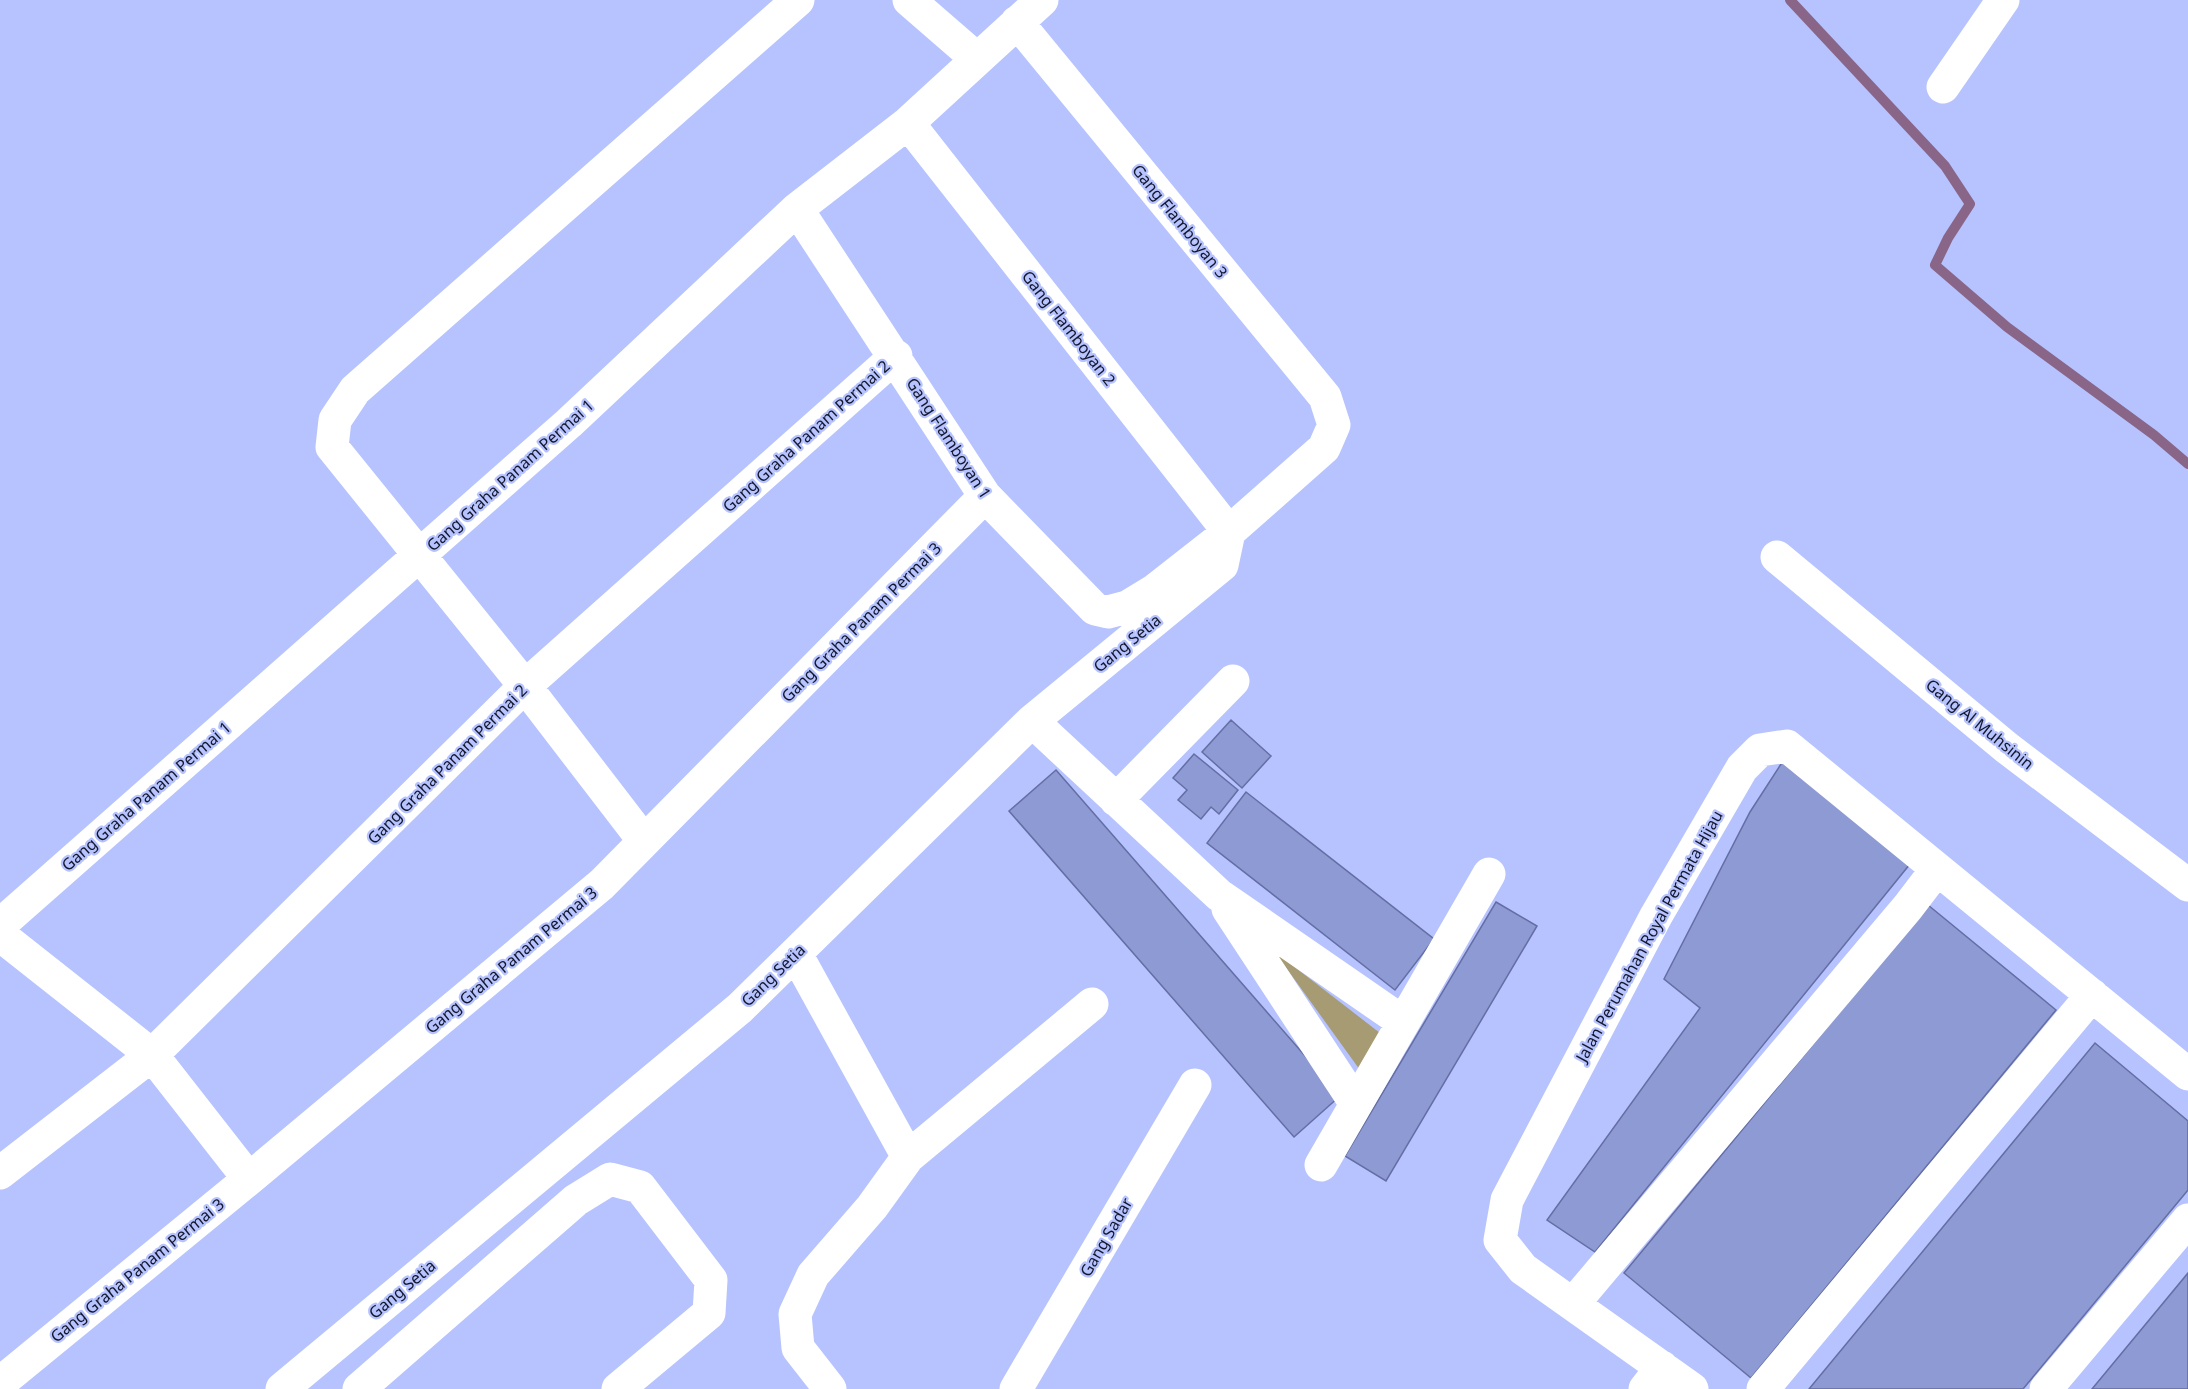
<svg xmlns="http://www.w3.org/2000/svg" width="2188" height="1389" viewBox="0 0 2188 1389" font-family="'Noto Sans',sans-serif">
	<rect width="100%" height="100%" fill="#b6c3fe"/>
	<!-- green -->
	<path fill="#a69b72" d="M1274,951l106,82 -20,37z"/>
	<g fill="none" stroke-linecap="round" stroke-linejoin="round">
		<!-- stream -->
		<path stroke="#896588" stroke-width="10" d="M1790,0l155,166 25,38 -22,34 -13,27 72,62 147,108 34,29"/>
	</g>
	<!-- building -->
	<path fill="#8e9ad3" stroke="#646ea4" stroke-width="1.5" d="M1231,720l40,36 -29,32 -40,-36z
		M1194,754l44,36 -19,24 -8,-7 -10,12 -23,-19 9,-10 -14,-12z
		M1783,761l127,103 -315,388 -48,-32 153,-212 -36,-29 86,-167z
		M1056,770l284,326 -46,41 -285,-326z
		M1246,792l188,147 -39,51 -188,-147z
		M1496,902l41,24 -151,255 -41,-25z
		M1928,905l128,105 -305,368 -127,-105z
		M2095,1043l93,78v69l-165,199h-214z
		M2188,1273v116h-96z"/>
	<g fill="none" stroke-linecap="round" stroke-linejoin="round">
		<!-- street -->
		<path stroke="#fff" stroke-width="33" d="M909,0l68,59
			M1943,87l60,-87
			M797,209l188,287 110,113 13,3 19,-5 28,-17 74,-58 95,-84 10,-23 -9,-28 -308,-375
			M1777,557l230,191 181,137
			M1032,721l187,174 184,127
			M1116,800l117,-119
			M644,841l-119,-155 -193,-239 3,-27 20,-30 443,-390
			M1228,909l128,195
			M0,925l569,-502 228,-214 111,-86 134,-123
			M0,935l152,120 97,124
			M796,954l112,203
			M1321,1165l168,-291
			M0,1173l152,-118 373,-369 371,-330
			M1573,1304l335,-397 29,-38
			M0,1383l249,-204 353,-295 383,-388
			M282,1389l458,-381 292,-287 190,-156 7,-33 -321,-409
			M359,1389l217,-189 34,-21 30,8 71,93 -2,33 -91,76
			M830,1389l-32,-41 -3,-34 18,-39 59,-68 36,-50 184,-153
			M1016,1389l179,-304
			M1645,1389l17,-22
			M1692,1389l-169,-120 -23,-29 7,-40 149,-284 86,-148 18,-18 27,-4 401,328
			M1763,1389l329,-394
			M2046,1389l142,-169"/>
	</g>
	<g text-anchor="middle" stroke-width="4.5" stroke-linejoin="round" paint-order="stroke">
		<!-- street labels -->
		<g font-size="16" fill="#13172c" stroke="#b6c3fe">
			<text transform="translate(1180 221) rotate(51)" y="6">Gang Flamboyan 3</text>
			<text transform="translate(1069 328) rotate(52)" y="6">Gang Flamboyan 2</text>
			<text transform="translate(806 436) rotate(-42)" y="6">Gang Graha Panam Permai 2</text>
			<text transform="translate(949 438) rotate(57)" y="6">Gang Flamboyan 1</text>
			<text transform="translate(510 475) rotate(-42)" y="6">Gang Graha Panam Permai 1</text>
			<text transform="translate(861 622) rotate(-45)" y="6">Gang Graha Panam Permai 3</text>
			<text transform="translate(1127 643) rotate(-39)" y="6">Gang Setia</text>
			<text transform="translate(1980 724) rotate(39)" y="6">Gang Al Muhsinin</text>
			<text transform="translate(447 764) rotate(-45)" y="6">Gang Graha Panam Permai 2</text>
			<text transform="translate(146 796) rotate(-41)" y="6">Gang Graha Panam Permai 1</text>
			<text transform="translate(1649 936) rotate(-61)" y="6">Jalan Perumahan Royal Permata Hijau</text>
			<text transform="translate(511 960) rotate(-40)" y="6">Gang Graha Panam Permai 3</text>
			<text transform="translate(773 975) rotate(-44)" y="6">Gang Setia</text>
			<text transform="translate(1106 1237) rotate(-60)" y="6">Gang Sadar</text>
			<text transform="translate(137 1270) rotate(-39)" y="6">Gang Graha Panam Permai 3</text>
			<text transform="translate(402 1289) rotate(-40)" y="6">Gang Setia</text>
		</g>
	</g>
</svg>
